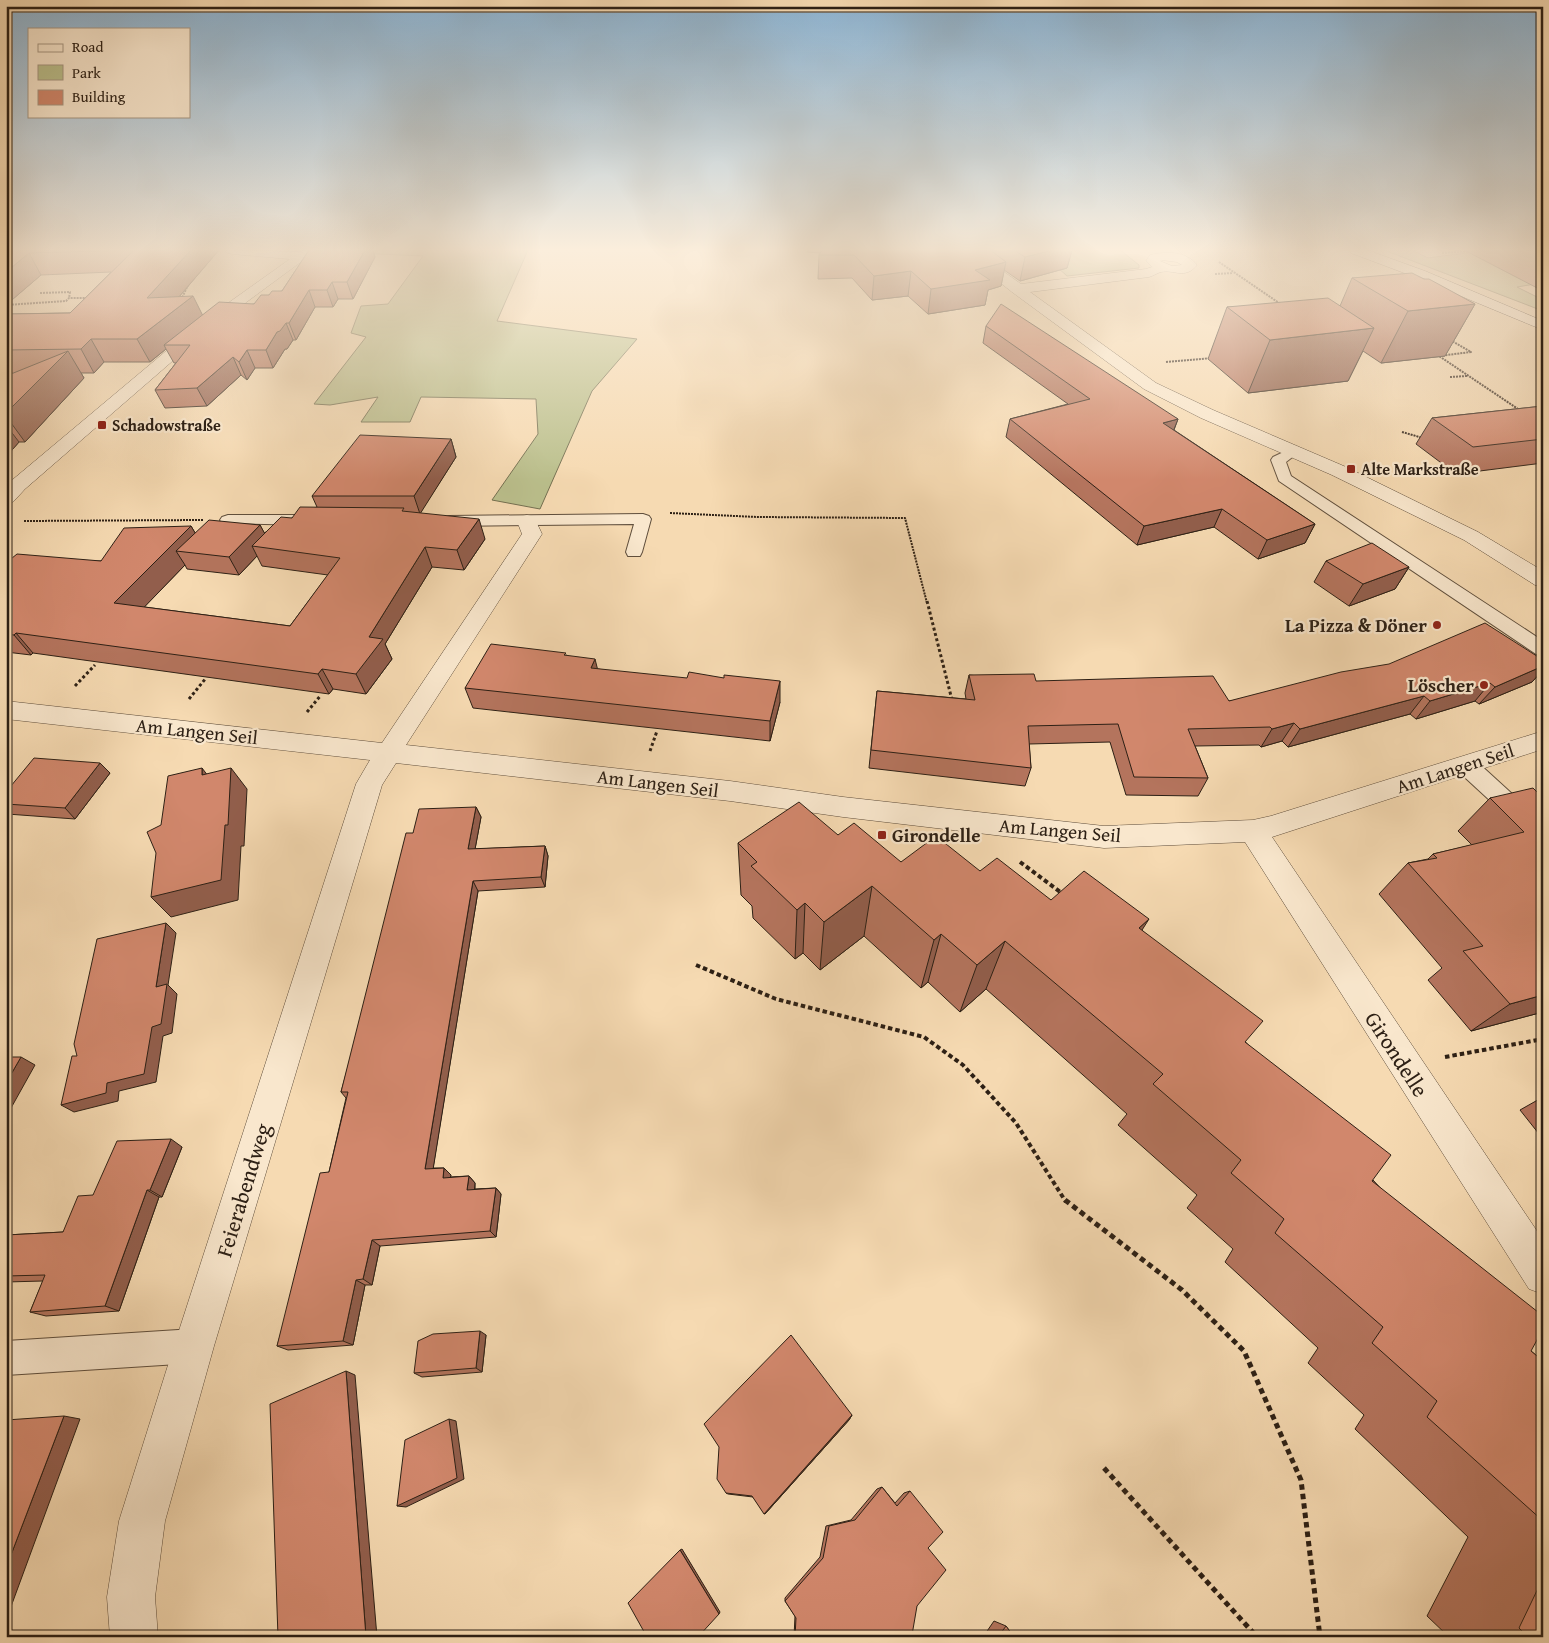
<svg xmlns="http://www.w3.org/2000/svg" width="1549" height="1643" viewBox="0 0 1549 1643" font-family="'Gentium Book Plus',serif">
	<rect width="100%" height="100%" fill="#f6dab2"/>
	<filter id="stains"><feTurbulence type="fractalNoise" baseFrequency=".004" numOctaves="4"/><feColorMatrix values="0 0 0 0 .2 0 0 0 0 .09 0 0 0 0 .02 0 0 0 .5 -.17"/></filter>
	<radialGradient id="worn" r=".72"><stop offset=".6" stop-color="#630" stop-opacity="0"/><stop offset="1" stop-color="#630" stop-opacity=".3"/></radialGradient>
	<!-- green -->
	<path fill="#bbc08d" stroke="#747051" d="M336,250h192l-31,71 140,18 -45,52 -52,118 -48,-9 46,-66 -2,-35 -115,-2 -11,25h-49l17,-25 -48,8 -16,-1 52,-67 -15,-4 10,-27 27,-2 35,-48 -91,-4z
		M1051,250h69l19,15v3l-72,8 -21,-19z
		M1384,250h28l16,8 45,-6 62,32 -18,3 26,13v11z"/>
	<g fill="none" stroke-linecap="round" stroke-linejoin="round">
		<defs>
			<path id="lane" d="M1292,448l5,1 2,3 -13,10 5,14 252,165v15l-7,-2 -257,-173 -8,-21 2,-3z
				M643,514l6,2 2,3 -9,33 -2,4h-12l-2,-4 8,-28 -185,2 -6,-2 -2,-3 2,-3 6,-2z
				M228,515h79l6,2 2,3 -2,3 -6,2 -85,-2 -2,-3 2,-3z
				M1467,758l8,2 68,62v23l-8,-3 -76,-70 -3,-6 3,-6z
				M194,1329l12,5 5,12 -5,12 -12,5 -188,12v-34z"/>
			<path id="street" d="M226,250l74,2 3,-2h14l-111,82 -181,157 -12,13 -7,2v-18l5,-5 185,-155 94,-67 -58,-5 -5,-1z
				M959,250h14l48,34 125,-15 6,-2 -6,-6 4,-6c16,-4 36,-4 47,10 -12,15 -23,4 -36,7 -4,1 -8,4 -12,5l-119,15 126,91 57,27 133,57 132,65 65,39v15l-8,-1 -71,-45 -132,-65 -131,-57 -57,-29 -132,-97zM1162,260l15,2 5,3 -10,1 -12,-5z
				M527,515l7,2 8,17 -136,211 324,36 113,16 261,29 149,-6 18,-4 272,-85v18l-271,88 271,403v54l-14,-5 -284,-447 -141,6 -261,-31 -113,-16 -334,-38 -14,22 -168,561 -49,175 -10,76 3,40h-48l-3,-40 12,-76 55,-175 182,-562 14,-24 -364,-41v-18l376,42 140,-209 -5,-13 3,-4z"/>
			<path id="secondary" d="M1350,250h17l58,21 118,50v9l-128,-53 -64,-24z"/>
		</defs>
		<!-- lane casing -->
		<use href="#lane" stroke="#5f4e3c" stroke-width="2"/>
		<!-- street casing -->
		<use href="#street" stroke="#5f4e3c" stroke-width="1"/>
		<!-- secondary casing -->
		<use href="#secondary" stroke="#2d2015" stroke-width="1"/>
		<!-- path-far3 -->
		<path stroke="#2d2015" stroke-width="2" stroke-dasharray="2 1" stroke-linecap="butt" d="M1442,253l27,-2
			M1219,262l63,43
			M1215,274l18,-1
			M40,293l30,-1 -1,6
			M181,300l8,-17
			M6,305l60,-4 3,-3h20
			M1450,340l21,12 -32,4 82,55
			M1166,362l46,-4
			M1450,377l17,-1
			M1402,432l21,6
			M670,513l87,4 148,1 22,85
			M24,521l179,-1"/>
		<!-- path-far2 -->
		<path stroke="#2d2015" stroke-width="3" stroke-dasharray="3 2.5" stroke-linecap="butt" d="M927,601l25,99
			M75,686l20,-21
			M189,699l17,-21
			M307,712l14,-17
			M650,751l7,-20"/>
		<!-- path-far1 -->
		<path stroke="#2d2015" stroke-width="4" stroke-dasharray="4.5 3" stroke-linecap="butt" d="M1020,862l43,32
			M696,965l80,34 148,38 39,28 53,58 50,79
			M1445,1057l98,-18"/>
		<!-- path -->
		<path stroke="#2d2015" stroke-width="5" stroke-dasharray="5.5 4" stroke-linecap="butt" d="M1065,1200l117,90 62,61 57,129 19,157
			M1104,1468l153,169"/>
		<!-- lane -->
		<use href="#lane" fill="#f9e7cd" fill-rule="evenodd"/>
		<!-- street -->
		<use href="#street" fill="#f9e7cd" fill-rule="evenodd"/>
		<!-- secondary -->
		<use href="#secondary" fill="#f9e7cd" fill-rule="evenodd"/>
	</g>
	<!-- wall -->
	<path fill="#b4745d" stroke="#2d2015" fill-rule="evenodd" d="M6,250h213l-40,47 23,18 52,-11 15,-9 13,-4 27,-41h64l2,7 -22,42h-15l-5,8h-18l-19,33h-3l-6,9h-2l-12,19h-18l-8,12 -6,-5 -34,31 -42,2 -10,-18 21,-27h-2l-8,-14 -16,13h-46l-10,11h-13l3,5 -59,64h-6l-13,15v-81l7,-3h-7v-59l64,-1 41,-41 -70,3 -35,30z
		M808,250h264l-5,18 -47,13 -16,-11 -3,16 -13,4 -3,15 -57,9 -20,-18 -36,4 -20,-22 -34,1 1,-24 1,-2 -13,-1z
		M1464,250h79v41z
		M1352,278l72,1 51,25 -30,52 -64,7 -18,-12 -15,30 -100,12 -40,-34 19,-52 113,-1z
		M986,326l192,93 -4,11 141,94 -10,19 -47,16 -44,-32 -77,18 -131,-108 4,-18 58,-15 -85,-61z
		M1543,406v57l-87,11 -40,-30 16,-26z
		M451,439l5,18 -36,56 65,26 -21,31 -32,-3 -47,77 7,15 -26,35 -33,-5 -4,5 -296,-41 -2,2 -25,-3v-89l95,-2 90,-35 4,7 65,-8 4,8 28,-15 25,-11 -5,-11zM257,556l5,10 66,9 -38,51 -146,-19 41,-42 2,4 52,6z
		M1326,561l83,6 -14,22 -46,17 -35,-24z
		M566,655l32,14 182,33 -10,39 -297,-33 -8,-20z
		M1543,660v10l-11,12 -53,22 -4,-3 -59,18 -6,-5 -122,33 -6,-6 -21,6 -2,-2 -64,1 13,32 -10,18 -72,-1 -16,-53 -81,2 2,24 -6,18 -156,-18 8,-77 89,8 -1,-6 4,-18 260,26z
		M110,773l-35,46 -68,-5 -1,-1v-21z
		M1490,798h53v214l-72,19 -43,-51 14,-12 -63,-74 29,-31 20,-4 5,-5 39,-9 -14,-14z
		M476,807l5,10 -6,32 70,-3 3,10 -3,31 -67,4 -45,277h11l7,7 -1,2 19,-1 6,7v6l21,-1 5,6 -5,43 -116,9 -8,39h-7l-12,60 -65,5 -11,-4 52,-174 17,-74 -5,-6 72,-259z
		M838,835l63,27 79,9 71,29 91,30 389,421 12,10v276h-94l-22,-21 41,-79 -113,-108 9,-14 -56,-52 10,-15 -93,-86 8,-13 -46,-41 10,-13 -79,-70 9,-11 -141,-125 -26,23 -32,-30 -7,6 -57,-52 -44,34 -17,-17 -8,6 -42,-41 -1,-12 -11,-11 -3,-52z
		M1543,1097v42l-23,-29z
		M182,1147l-20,50h-3l-40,114 -73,5 -16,-4 13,-31 -37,1v-47l57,-3 30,-37z
		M486,1335l-4,37 -60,5 -8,-4z
		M852,1415l-3,5 -84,94 -12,-17 -25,-3 -2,-1z
		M882,1487l13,16 9,-10 6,-2 18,57 -18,89h-116l1,-21 -10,-15v-3l35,-41 6,-31 25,-6 26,-31z
		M994,1621l12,5 8,11h-31z"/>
	<!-- shaded-wall -->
	<path fill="#925e4c" stroke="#2d2015" d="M191,250h28l-60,70 -12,-22z
		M365,250h8l2,7 -22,42 -6,-17z
		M1053,250h19l-5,18 -47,13 5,-24z
		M29,253l12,22 -35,30v-33z
		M1006,262l-5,24 -13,4 -3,15 -57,9 3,-25 44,-19z
		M911,271l-3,25 -36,4 2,-24z
		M332,282l6,17 -5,8 -6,-17z
		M309,290l6,17 -19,33 -7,-17z
		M193,296l11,22 -40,27 2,4 -16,13 -13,-23z
		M1475,304l-30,52 -64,7 27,-52z
		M286,323l7,17 -6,9h-2l-12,19 -7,-18 11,-18z
		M1374,328l-26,53 -100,12 22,-53z
		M91,339l13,23 -10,11 -13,-24z
		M247,350l8,18 -8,12 -8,-18z
		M68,351l16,27 -59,64 -19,-26v-3z
		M233,357l8,18 -34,31 -10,-18z
		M1178,419l-7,18 -8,-14z
		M6,425l13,17 -13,15z
		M451,439l5,18 -36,57 -6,-18z
		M1222,509l-8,18 -77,18 7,-19z
		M479,519l6,20 -21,31 -7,-20z
		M1315,524l-10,19 -47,16 9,-19z
		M260,525l10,18 -18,3 5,10 -18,19 -10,-18z
		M191,526l12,20 -27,5 9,14 -56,58 -15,-20z
		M425,547l7,20 -47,77 7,15 -26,35 -10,-20 13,-37z
		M1409,567l-14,22 -46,17 14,-22z
		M16,633l17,20 -2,2 -17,-20z
		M595,659l5,20 -9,-11z
		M1543,666v4l-11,12 -53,22 16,-17z
		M322,669l11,20 -4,5 -11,-20z
		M780,681v21l-10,39v-20z
		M1490,683l-15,18 -59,18 14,-18z
		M1424,696l-14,18 -122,33 12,-18z
		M1294,723l-12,18 -21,6 11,-18z
		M100,763l10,10 -35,46 -10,-11z
		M202,768l16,21 -16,-14z
		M231,768l16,21 -3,57h-3l-3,54 -67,17 -20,-20 74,-72z
		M476,807l5,10 -8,43 -5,-11z
		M545,846l3,10 -3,31 -4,-10z
		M473,881l5,10 -46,285 -7,-7z
		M872,886l-8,50 -44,34 4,-48z
		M805,903l-2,50 -8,6 2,-49z
		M1149,919l-31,49 21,-40z
		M166,923l10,10 -8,52 9,9 -5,39 -9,3 -7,46 -37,9 -1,10 -44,11 -13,-7 46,-22 45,-56 4,-40z
		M941,934l-13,48 -7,6 13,-48z
		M1005,941l-19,48 -26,23 17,-47z
		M1543,995v17l-72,19 39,-27z
		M21,1057l14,8 -29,52v-34z
		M171,1139l11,8 -20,50 -12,-7z
		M444,1168l7,7 -2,9 -6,-6z
		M469,1176l6,7 -1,14 -7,-7z
		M496,1188l5,6 -5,43 -6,-6z
		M147,1190l12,7 -40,114 -14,-5z
		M372,1240l8,6 -8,39 -9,-6z
		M356,1280l9,5 -12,60 -10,-4z
		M480,1331l6,4 -4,37 -6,-4z
		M346,1371l9,4 22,262h-11z
		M852,1415l-3,5 -84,94h-1z
		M64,1416l16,3 -71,193h-3v-44z
		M449,1419l7,2 8,58 -58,28 -9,-1z
		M682,1549l38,63 -1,2 -39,-64z"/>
	<!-- building -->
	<path fill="#d1876c" stroke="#2d2015" d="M6,250h185l-44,48 46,-2 -56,43h-46l-10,10 -75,1v-36l64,-1 64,-63 -105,3 -23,19z
		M309,250h56l-18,32h-15l-5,8h-18l-20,33h-3l-6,8 -3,1 -11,18h-19l-8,12 -6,-5 -36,31 -42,2 35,-45h-26l55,-43 35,2 7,-9h8l3,-4h10z
		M822,250h168l16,12 -31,8 15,10 -59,9 -20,-18 -37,5 -20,-21h-35z
		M1014,250h39l-28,7z
		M1412,273l12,6h5l46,25 -67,7 -56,-33z
		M1328,298l46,30 -104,12 -43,-33z
		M1001,304l177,115 -15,4 152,101 -48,16 -45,-31 -78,17 -134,-107 80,-20 -104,-73z
		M68,351l-62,62v-37z
		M1543,406v33l-70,8 -41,-29z
		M360,435l91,4 -37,57h-102z
		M300,507l104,1 -2,3 77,8 -22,31 -32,-3 -56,90 14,2 -27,35 -34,-5 -4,5 -302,-41 -2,2 -8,-1v-71l11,-9 84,7 23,-33 67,-2 -77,77 176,23 50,-68 -88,-12 29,-29 11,1z
		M209,520l51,5 -31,32 -53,-6z
		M1372,543l37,24 -46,17 -37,-23z
		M1485,623l58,37v6l-48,21 -5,-4 -60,18 -6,-5 -124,33 -6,-6 -22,6 -2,-2 -82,2 20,49 -74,-1 -16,-53 -90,2 3,42 -160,-18 6,-59 98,9 -6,-25 65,-1 2,7 177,-5 16,25 112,-29 48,-8z
		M491,644l75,9 -2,2 31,4 -4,9 96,10 2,-6 35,6v-3l56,6 -10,40 -305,-33z
		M34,758l66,5 -35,45 -59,-4v-12z
		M202,768v7l29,-7 -3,57h-3l-4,55 -70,17 5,-44 -9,-21 14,-7 7,-49z
		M1533,788l10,10v197l-33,9 -47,-53 20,-5 -75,-83 29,-5 -4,-4 91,-22 -34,-34z
		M799,802l39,33 16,-12 47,39 35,-26 44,35 17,-13 54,42 33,-29 65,48 -10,9 124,93 -18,21 146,113 -19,26 171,135v13l-12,22 12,10v160l-116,-104 10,-16 -65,-58 11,-16 -108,-94 9,-14 -53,-46 10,-13 -88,-76 10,-10 -158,-133 -28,24 -36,-31 -7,6 -62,-54 -48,36 -19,-19 -8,7 -46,-44 6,-4 -19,-19z
		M476,807l-8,42 77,-3 -4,31 -68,4 -48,288 19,-1 -1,10 26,-2 -2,14 29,-2 -6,43 -118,9 -9,39 -7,1 -13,61 -66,5 43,-173 9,-1 19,-80h-7l65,-259h7l6,-24z
		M166,923l-10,64 11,-3 -6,40 -9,3 -8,47 -37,9 -1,10 -45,12 11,-49h5l-3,-12 23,-105z
		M6,1057h15l-15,26z
		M171,1139l-21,51h-3l-42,116 -75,6 15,-37 -39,1v-41l57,-3 15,-36 15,-1 24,-54z
		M480,1331l-4,37 -62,5 4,-32 15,-7z
		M791,1335l61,80 -88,99 -12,-18 -26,-3 -9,-14 2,-32 -15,-23z
		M346,1371l20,266h-88l-8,-233z
		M64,1416l-58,152v-148z
		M449,1419l8,59 -60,28 8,-66z
		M882,1487l15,19 13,-15 33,41 -15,16 18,22 -29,36 -5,29 -2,2h-115l1,-19 -11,-17 38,-43 6,-32 26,-6z
		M680,1550l39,64 -21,23h-51l-19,-34z
		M1543,1578v59h-15l-9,-9z
		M1006,1626l8,11h-16z"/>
	<!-- sky -->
	<linearGradient id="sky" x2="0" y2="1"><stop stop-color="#8cb5d5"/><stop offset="0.52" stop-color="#fbeedc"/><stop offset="1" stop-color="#fbeedc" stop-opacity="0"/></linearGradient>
	<rect width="1549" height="480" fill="url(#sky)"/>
	<!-- markers -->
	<g fill="#8f2418" stroke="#f9e7cd" stroke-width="2">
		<rect x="97" y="420" width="10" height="10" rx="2.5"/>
		<rect x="1346" y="464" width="10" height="10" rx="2.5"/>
		<circle cx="1437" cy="625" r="5"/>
		<circle cx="1484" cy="685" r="5"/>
		<rect x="877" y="830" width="10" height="10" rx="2.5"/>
	</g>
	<g text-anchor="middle" stroke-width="4.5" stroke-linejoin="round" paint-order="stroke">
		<!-- far-poi labels -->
		<g font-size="16" font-weight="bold" fill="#2d2015" stroke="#f9e7cd" text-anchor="start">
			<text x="112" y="431">Schadowstraße</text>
			<text x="1361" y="475">Alte Markstraße</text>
		</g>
		<!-- poi labels -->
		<g font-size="19" font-weight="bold" fill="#2d2015" stroke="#f9e7cd" text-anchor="end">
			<text x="1427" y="632">La Pizza &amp; Döner</text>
			<text x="1474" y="692">Löscher</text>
			<text x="892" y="842" text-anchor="start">Girondelle</text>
		</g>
		<!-- street labels -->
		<g font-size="19" fill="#2d2015" stroke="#f9e7cd">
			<text transform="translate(197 731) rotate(6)" y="7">Am Langen Seil</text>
			<text transform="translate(1455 768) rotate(-18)" y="7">Am Langen Seil</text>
			<text transform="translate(658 783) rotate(7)" y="7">Am Langen Seil</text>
			<text transform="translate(1060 830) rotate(5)" y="7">Am Langen Seil</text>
		</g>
		<!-- near-street labels -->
		<g font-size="22" fill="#2d2015" stroke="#f9e7cd">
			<text transform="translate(1397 1054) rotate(57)" y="8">Girondelle</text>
			<text transform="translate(243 1190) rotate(-73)" y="8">Feierabendweg</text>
		</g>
	</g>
	<!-- margin -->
	<rect width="1549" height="1643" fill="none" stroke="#f6dab2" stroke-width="25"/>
	<rect x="8" y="8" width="1534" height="1628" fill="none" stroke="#2d2015" stroke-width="2.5"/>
	<rect x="12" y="12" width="1524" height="1618" fill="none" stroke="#2d2015"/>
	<!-- legend -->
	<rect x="28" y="28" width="162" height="90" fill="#f9e7cd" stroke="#a79783"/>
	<rect x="38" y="44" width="25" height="8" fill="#f9e7cd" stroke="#a79783"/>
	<text x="72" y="52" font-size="15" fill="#2d2015">Road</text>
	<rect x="38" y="65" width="25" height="15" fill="#bbc08d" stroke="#a79783"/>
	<text x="72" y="78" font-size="15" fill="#2d2015">Park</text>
	<rect x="38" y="90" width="25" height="15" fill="#d1876c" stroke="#a79783"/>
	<text x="72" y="102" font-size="15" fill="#2d2015">Building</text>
	<rect width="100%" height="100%" filter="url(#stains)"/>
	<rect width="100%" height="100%" fill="url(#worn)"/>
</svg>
